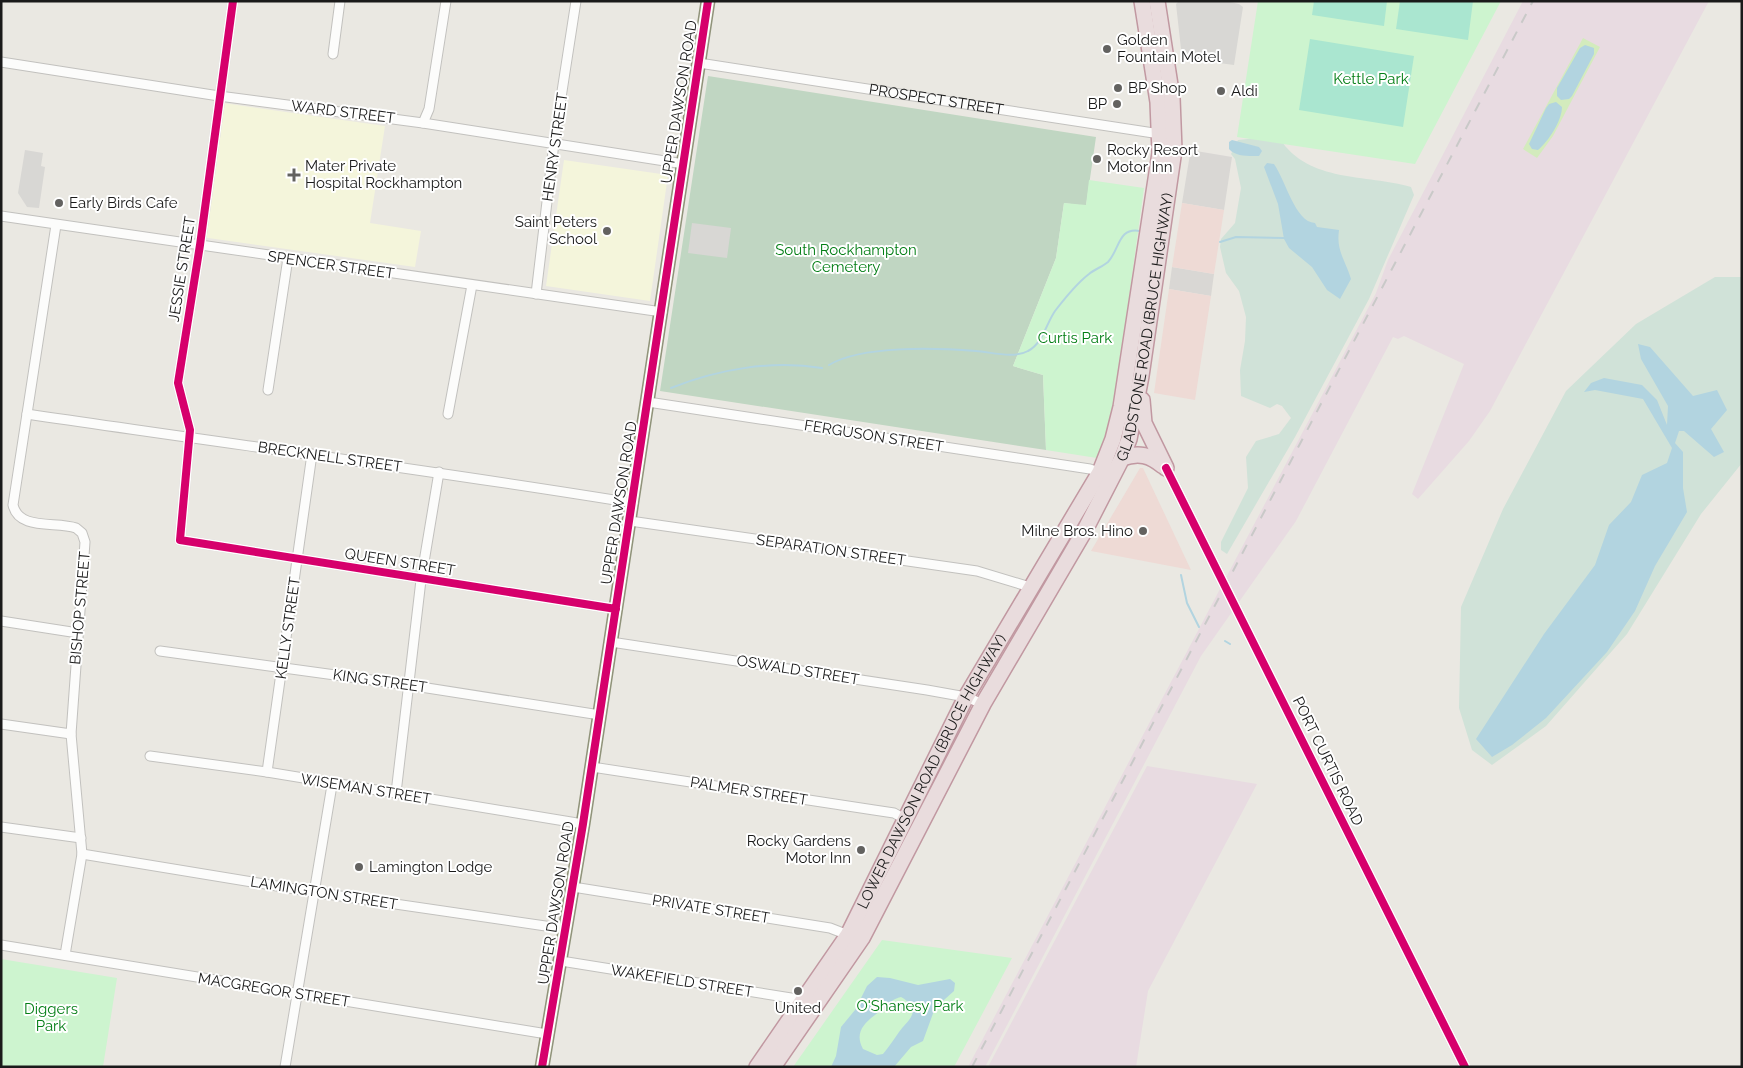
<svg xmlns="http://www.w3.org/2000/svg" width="1743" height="1068" viewBox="0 0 1743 1068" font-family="Raleway,sans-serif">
	<rect width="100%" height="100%" fill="#eae8e2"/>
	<!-- residential -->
	<path fill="#d9d7d4" d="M1196,151l36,6 -8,53 -42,-7 8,-49z
		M1172,267l42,7 -3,22 -42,-7z"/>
	<!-- commercial -->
	<path fill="#eedad5" d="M1182,203l42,7 -10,64 -42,-7z
		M1169,289l42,7 -16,104 -41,-7z
		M1140,468h3l48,102 -100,-19z"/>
	<!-- industrial -->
	<path fill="#e8dbe1" d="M1523,1h186l-219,410 -21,30 -51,58 -6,-5 52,-130 -60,-28 -6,3 -5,-2 -97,184 -95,135 -216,411h-17l408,-774 12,-33z
		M1147,766l110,18 -109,207 -12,76h-148z"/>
	<!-- education -->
	<path fill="#f4f5db" d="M223,103l162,23 -15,97 51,8 -6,36 -214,-30z
		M564,160l104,15 -18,126 -104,-15z"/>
	<!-- grass -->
	<path fill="#d3ebbd" d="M1583,38l17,9 -47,89 -16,22 -14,-9z"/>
	<!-- wetland -->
	<path fill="#d0e2d8" d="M1266,137l14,2c29,44 86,35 131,48l3,8 -45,104 -74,138 -68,117 -6,-4v-8l27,-54 -2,-31 10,-16 23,-7 12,-16 -9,-12 -5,-2 -7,4 -29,-12 -1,-26 5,-29 1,-24 -7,-26 -13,-18 -6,-26 1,-8 14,-16 6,-35 -6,-29 -4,-5 7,-14z
		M1715,277h27v186l-41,51 -74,120 -81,92 -54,39 -20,-15 -13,-42 2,-101 42,-98 63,-118 70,-67z"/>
	<!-- cemetery -->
	<path fill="#c0d6c2" d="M708,76l388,61 -10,69 -22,-3 -8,55 -43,108 30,9 3,75 -386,-59z"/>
	<!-- park -->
	<path fill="#cdf4cf" d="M1258,1h243l-86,163 -178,-27z
		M1089,180l55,8 -31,227 -16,43 -51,-8 -3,-75 -30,-9 43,-108 8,-55 22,2z
		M882,940l130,18 -58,109h-161z
		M1,959l116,19 -14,89h-102z"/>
	<!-- pitch -->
	<path fill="#aae6d0" d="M1314,1h73l-3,25 -72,-11z
		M1400,1h73l-5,39 -72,-11z
		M1310,39l104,17 -11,71 -104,-17z"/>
	<!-- parking -->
	<path fill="#d8d7d4" d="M1179,1h46l14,3 4,3 -9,58 -52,-7 -6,-54z
		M25,150l18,3 -2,13 4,1 -6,41 -12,-1 -9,-14z
		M692,223l39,5 -4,30 -39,-5z"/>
	<!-- water -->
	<path fill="#b2d4e0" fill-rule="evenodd" d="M1585,45l9,3v6l-22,42 -3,3 -8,1 -4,-4v-8l23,-40z
		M1556,102l6,5c0,13 -13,34 -24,43l-6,-1 -3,-5 17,-36 3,-4z
		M1232,140l27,7 3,4 -3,5c-10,0 -23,1 -30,-7v-7z
		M1267,163l7,1c12,17 21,58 41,59l2,4 22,3c-3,21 6,29 12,49l-11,20 -13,-9 -15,-23 -23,-19 -5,-9 -6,-35 -14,-37z
		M1638,344l12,3 43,49 24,-6 10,20 -16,19 13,23 -10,5 -30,-26h-5l-4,12 8,9v36l4,24 -32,54 -20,45 -28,41 -61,66 -34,27 -20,12 -16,-18 68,-105 51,-69 14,-40 22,-23 11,-27 25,-12 5,-15 -29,-49 -48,-9 -11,2 7,-9 13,-5 38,7 15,15 10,25 1,-19 -27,-47z
		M877,977l13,1 28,7 32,-6 5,4 -1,8 -19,17 -12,33 -12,6 -17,20h-63l5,-11 5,-29 14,-17 12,-24zM901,997c23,13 7,23 -2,35 -5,7 -10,15 -16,22l-6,1 -14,-6c-11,-20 7,-30 21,-41 6,-6 9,-9 17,-11z"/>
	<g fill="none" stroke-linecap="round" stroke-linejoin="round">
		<!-- stream -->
		<path stroke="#b2d4e0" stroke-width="2" d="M1220,242l16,-5 48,1
			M829,365c33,-20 108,-17 147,-14 15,1 38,8 52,0 15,-8 18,-27 27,-40 10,-13 21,-27 34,-37 6,-5 13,-7 19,-12 12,-13 10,-35 32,-31
			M671,388c47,-19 101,-28 151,-20
			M1181,575l6,28 12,24
			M1225,641l5,3"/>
		<defs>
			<g id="street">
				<path d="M233,1l-33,244 -22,138 12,47 -10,110 436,69"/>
				<path d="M333,54l7,-53"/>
				<path d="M1,62l218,34 204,27 261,41"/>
				<path id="s1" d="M699,63l461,71"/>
				<path d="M423,123l6,-14 17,-108"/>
				<path d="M1,216l661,96"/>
				<path d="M56,225l-43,280c6,26 43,16 63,23l6,5 3,9 -14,192 11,120 -17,101"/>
				<path d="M536,294l18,-151 22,-142"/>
				<path d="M268,390l20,-132"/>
				<path d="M648,402l442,67 10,3"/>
				<path d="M27,414c202,30 404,56 606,89"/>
				<path d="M448,414l24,-129"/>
				<path d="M1166,468l299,599"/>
				<path d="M630,521l347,50 53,16"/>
				<path d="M1,621l77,12"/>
				<path d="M611,642l316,48 39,7 17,7"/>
				<path d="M160,651l248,34 192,30"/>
				<path d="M1,724l70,10"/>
				<path d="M150,756l117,16 316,52"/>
				<path d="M592,767l282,43 20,3 11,6"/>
				<path d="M267,772l45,-318"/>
				<path d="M396,793l25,-213 18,-108"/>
				<path d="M1,827l80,11"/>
				<path d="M82,854l231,38 253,37"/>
				<path d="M573,887l257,41 18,7"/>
				<path d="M1,945l546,89"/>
				<path d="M561,961l230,37 10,7"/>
				<path d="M285,1067l47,-282"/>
			</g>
			<path id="secondary" d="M542,1067l41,-243 125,-823"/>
			<g id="highway">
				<path d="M1142,400l2,23 22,45"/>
				<path d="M1122,458c17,-6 28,-3 41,8"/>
				<path id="s2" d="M757,1067l91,-132 118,-238 134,-225 13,-33 8,-32 39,-254 -2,-51 -16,-101"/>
				<path id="s3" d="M773,1067l89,-129 121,-234 102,-174 37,-72 7,-19 12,-63 33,-226 -2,-52 -15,-97"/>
			</g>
		</defs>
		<!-- street casing -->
		<use href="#street" stroke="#c2c1be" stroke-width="11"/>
		<!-- secondary casing -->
		<use href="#secondary" stroke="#90937a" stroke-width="15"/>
		<!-- highway casing -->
		<use href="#highway" stroke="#c198a1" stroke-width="18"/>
		<!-- street -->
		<use href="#street" stroke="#fcfcfb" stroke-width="9"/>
		<!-- secondary -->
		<use href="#secondary" stroke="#f2f2e8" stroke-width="12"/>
		<!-- highway -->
		<use href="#highway" stroke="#e9dcdd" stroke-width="15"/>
		<!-- rail -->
		<path stroke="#c9c9c8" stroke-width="2" stroke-dasharray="10 10" stroke-linecap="butt" d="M972,1067l561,-1066"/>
		<defs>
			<path id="cycleway" d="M233,1l-33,244 -22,138 12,47 -10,110 436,69
				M1166,468l299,599
				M542,1067l41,-243 125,-823"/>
		</defs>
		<!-- cycleway casing -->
		<use href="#cycleway" stroke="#fff" stroke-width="11"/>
		<!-- cycleway -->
		<use href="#cycleway" stroke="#d6006c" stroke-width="8"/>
	</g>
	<!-- markers -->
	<g fill="#636260" stroke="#fff" stroke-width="2">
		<circle cx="1107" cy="49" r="5"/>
		<circle cx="1118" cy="88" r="5"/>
		<circle cx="1221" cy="91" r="5"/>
		<circle cx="1117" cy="104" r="5"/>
		<circle cx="1097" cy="159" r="5"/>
		<path d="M291.5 167.5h5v5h5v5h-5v5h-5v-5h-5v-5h5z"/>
		<circle cx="59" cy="203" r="5"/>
		<circle cx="607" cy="231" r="5"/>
		<circle cx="1143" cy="531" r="5"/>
		<circle cx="861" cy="850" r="5"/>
		<circle cx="359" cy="867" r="5"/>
		<circle cx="798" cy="991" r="5"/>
	</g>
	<g text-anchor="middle" stroke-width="4" stroke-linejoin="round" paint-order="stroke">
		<!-- poi labels -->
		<g font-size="15" fill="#1a1a1a" stroke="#fff" text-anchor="start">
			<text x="1117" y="45">Golden<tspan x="1117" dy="17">Fountain Motel</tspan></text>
			<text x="1128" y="93">BP Shop</text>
			<text x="1231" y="96">Aldi</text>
			<text x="1107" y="109" text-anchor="end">BP</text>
			<text x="1107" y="155">Rocky Resort<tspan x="1107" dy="17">Motor Inn</tspan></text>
			<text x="305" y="171">Mater Private<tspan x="305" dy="17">Hospital Rockhampton</tspan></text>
			<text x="69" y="208">Early Birds Cafe</text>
			<text x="597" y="227" text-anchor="end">Saint Peters<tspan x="597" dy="17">School</tspan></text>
			<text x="1133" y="536" text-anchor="end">Milne Bros. Hino</text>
			<text x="851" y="846" text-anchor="end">Rocky Gardens<tspan x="851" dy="17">Motor Inn</tspan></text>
			<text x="369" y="872">Lamington Lodge</text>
			<text x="798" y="1013" text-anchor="middle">United</text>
		</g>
		<!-- park labels -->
		<g font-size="15" fill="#037e15" stroke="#fff">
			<text x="1371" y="84">Kettle Park</text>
			<text x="846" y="255">South Rockhampton<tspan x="846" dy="17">Cemetery</tspan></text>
			<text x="1075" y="343">Curtis Park</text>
			<text x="910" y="1011">O'Shanesy Park</text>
			<text x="51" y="1014">Diggers<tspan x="51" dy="17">Park</tspan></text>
		</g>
		<!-- street labels -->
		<g font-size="15" fill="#1a1a1a" stroke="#fff">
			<text dy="5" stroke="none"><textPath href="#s1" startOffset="240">PROSPECT STREET</textPath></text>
			<text transform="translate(679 102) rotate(-81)" y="5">UPPER DAWSON ROAD</text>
			<text transform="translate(343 112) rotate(7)" y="5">WARD STREET</text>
			<text transform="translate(555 147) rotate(-82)" y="5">HENRY STREET</text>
			<text transform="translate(331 265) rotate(8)" y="5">SPENCER STREET</text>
			<text transform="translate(182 269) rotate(-81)" y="5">JESSIE STREET</text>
			<text dy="5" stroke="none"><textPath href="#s3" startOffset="836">GLADSTONE ROAD (BRUCE HIGHWAY)</textPath></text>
			<text transform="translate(874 436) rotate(9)" y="5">FERGUSON STREET</text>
			<text transform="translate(330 457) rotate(8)" y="5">BRECKNELL STREET</text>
			<text transform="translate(619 503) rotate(-81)" y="5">UPPER DAWSON ROAD</text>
			<text transform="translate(831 550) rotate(8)" y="5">SEPARATION STREET</text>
			<text transform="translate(400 562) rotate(9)" y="5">QUEEN STREET</text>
			<text transform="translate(80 608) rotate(-85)" y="5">BISHOP STREET</text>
			<text transform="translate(288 628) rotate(-82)" y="5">KELLY STREET</text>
			<text transform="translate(798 670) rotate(9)" y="5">OSWALD STREET</text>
			<text transform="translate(380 681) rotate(8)" y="5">KING STREET</text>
			<text transform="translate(1328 761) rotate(64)" y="5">PORT CURTIS ROAD</text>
			<text dy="5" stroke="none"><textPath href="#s2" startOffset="344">LOWER DAWSON ROAD (BRUCE HIGHWAY)</textPath></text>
			<text transform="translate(366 789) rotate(9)" y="5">WISEMAN STREET</text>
			<text transform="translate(749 791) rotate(9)" y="5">PALMER STREET</text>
			<text transform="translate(324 893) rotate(9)" y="5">LAMINGTON STREET</text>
			<text transform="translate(556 903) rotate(-81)" y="5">UPPER DAWSON ROAD</text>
			<text transform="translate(711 909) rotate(9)" y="5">PRIVATE STREET</text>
			<text transform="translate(682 981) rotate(9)" y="5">WAKEFIELD STREET</text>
			<text transform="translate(274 990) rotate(9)" y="5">MACGREGOR STREET</text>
		</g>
	</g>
	<!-- border -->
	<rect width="1743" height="1068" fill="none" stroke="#1a1a1a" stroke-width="5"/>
</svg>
